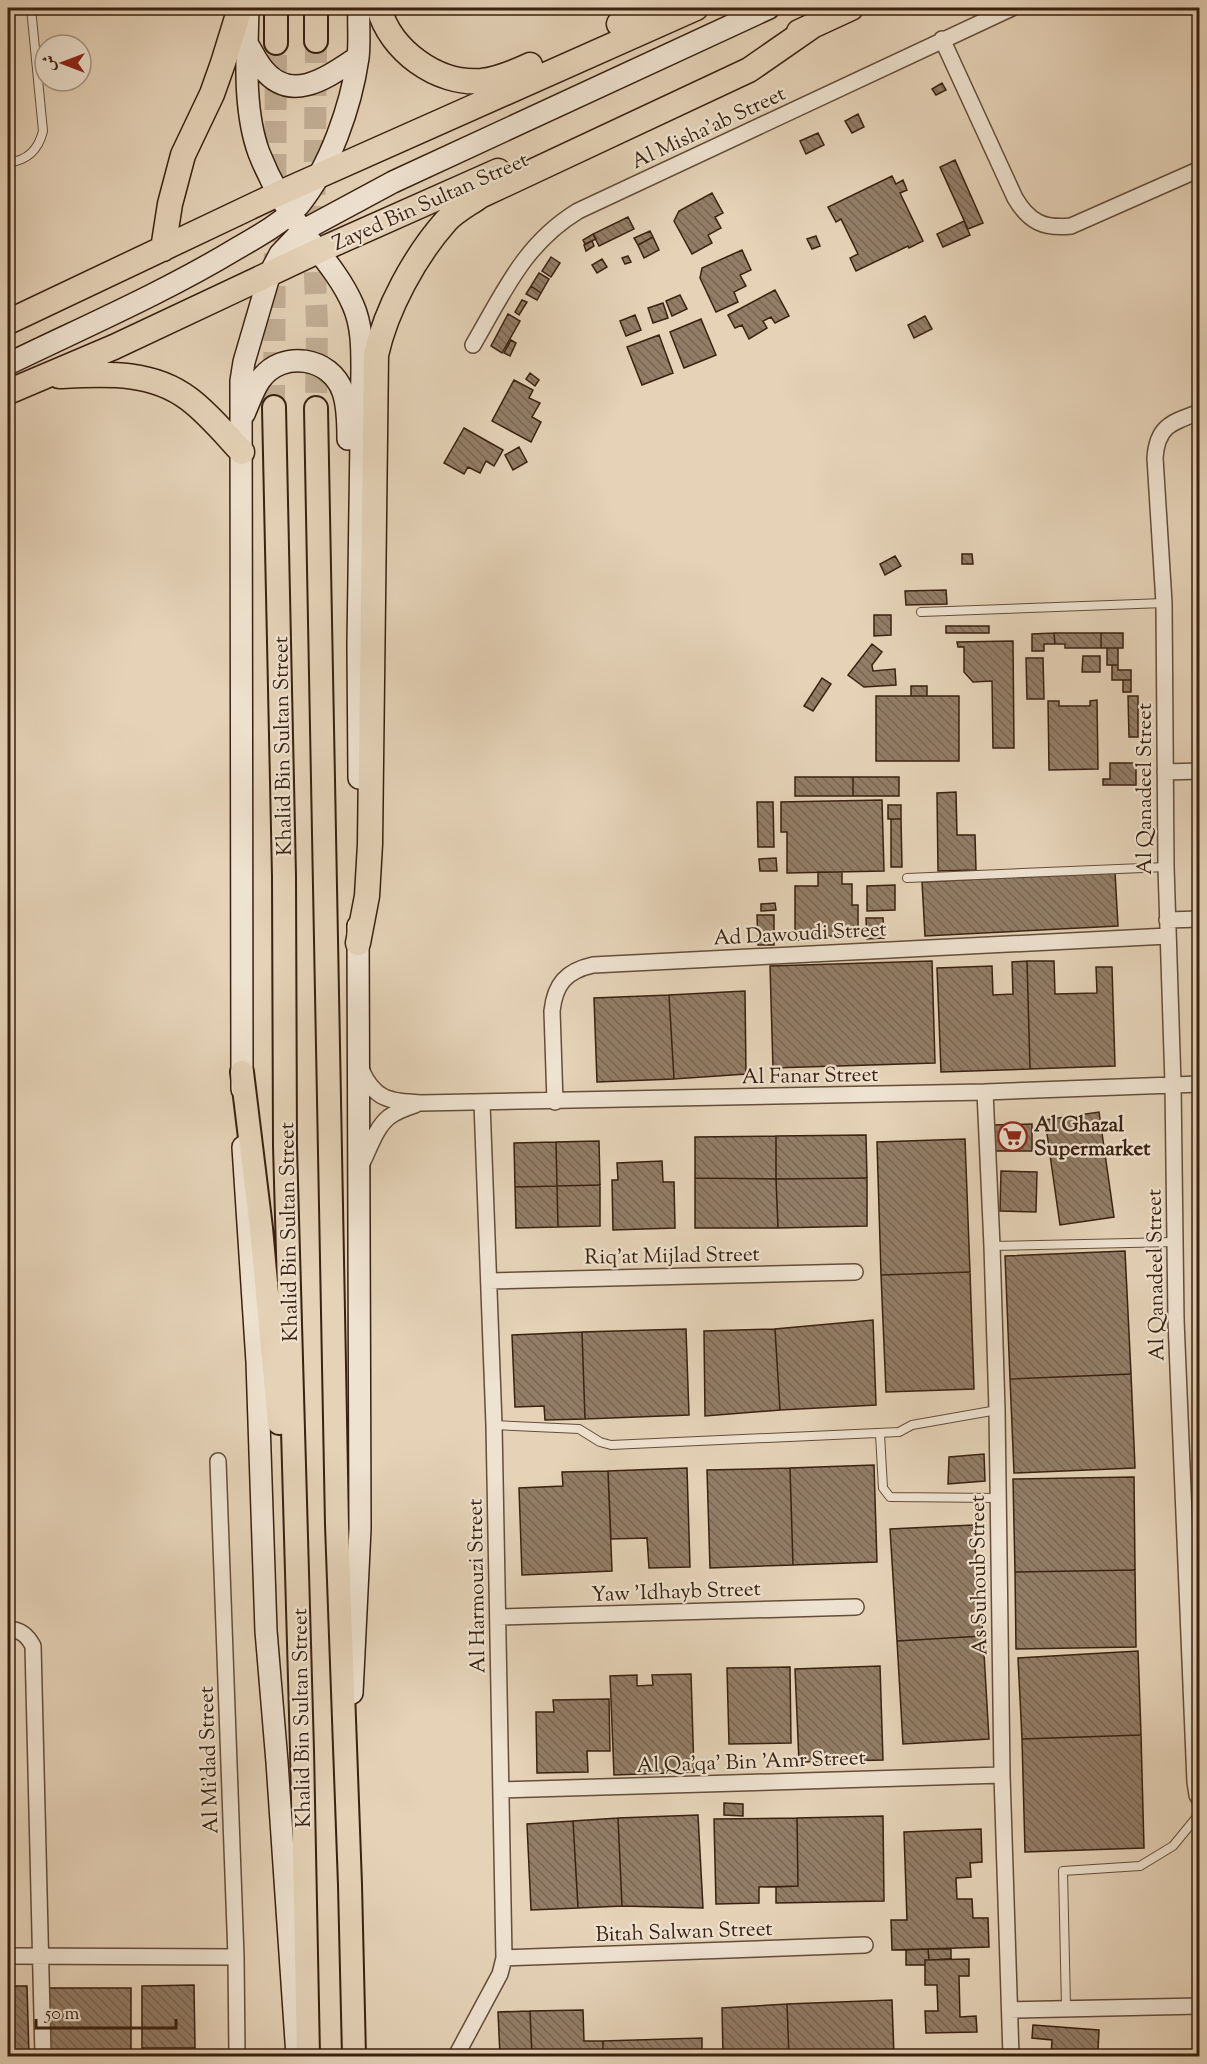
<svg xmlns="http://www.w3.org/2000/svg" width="1207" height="2064" viewBox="0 0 1207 2064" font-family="'Sorts Mill Goudy',Amiri,serif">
	<defs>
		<pattern id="building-back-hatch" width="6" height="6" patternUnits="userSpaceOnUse" patternTransform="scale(1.5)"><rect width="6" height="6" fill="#937d67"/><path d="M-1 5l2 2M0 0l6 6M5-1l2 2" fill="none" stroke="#796653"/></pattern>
	</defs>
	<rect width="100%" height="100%" fill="#e5d2b7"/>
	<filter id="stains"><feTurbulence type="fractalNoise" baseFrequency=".00333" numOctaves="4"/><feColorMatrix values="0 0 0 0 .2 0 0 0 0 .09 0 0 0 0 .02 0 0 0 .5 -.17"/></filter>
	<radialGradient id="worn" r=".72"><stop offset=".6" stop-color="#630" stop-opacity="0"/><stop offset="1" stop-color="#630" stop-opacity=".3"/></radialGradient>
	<!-- building -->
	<path fill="url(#building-back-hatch)" stroke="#3a2111" stroke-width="1.5" d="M942,83l4,7 -10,5 -4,-6z
		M858,114l6,13 -12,6 -7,-12z
		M818,133l6,12 -18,9 -6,-13z
		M955,160l28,63 -15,6 -28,-62z
		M892,176l4,8 7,-4 4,10 -7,3 23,48 -14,7 -1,-2 -52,25 -6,-13 8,-4 -17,-35 -5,3 -8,-15z
		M712,193l11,20 -8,4 6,11 -13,7 4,8 -20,11 -18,-33 5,-10z
		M628,217l6,12 -35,17 -6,-12z
		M964,221l6,14 -27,12 -6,-13z
		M650,231l3,6 -15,8 -4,-7z
		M593,234l3,5 -11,5 -2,-4z
		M816,236l4,10 -8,3 -5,-10z
		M653,237l6,13 -15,8 -6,-13z
		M592,241l2,5 -8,5 -2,-6z
		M742,250l9,20 -11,5 6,11 -12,6 4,10 -22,10 -16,-34 2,-10z
		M628,256l3,6 -6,2 -3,-6z
		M551,257l9,6 -9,14 -9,-6z
		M602,259l5,8 -10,6 -5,-8z
		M539,273l10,6 -8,14 -10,-7z
		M531,286l10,7 -4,7 -11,-6z
		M775,290l14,26 -14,7 -4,-6 -8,4 4,7 -18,11 -7,-14 -7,3 -7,-13z
		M680,295l7,14 -15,7 -6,-15z
		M522,300l5,2 -8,13 -4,-3z
		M663,303l5,15 -15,5 -5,-15z
		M508,314l12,7 -18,32 -11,-7z
		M635,315l6,15 -15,6 -6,-15z
		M925,316l7,13 -18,9 -6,-13z
		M701,319l15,36 -32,13 -14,-36z
		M659,335l14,38 -31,12 -15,-38z
		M511,340l5,3 -6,13 -6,-3z
		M530,373l9,7 -4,6 -9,-7z
		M514,380l19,10 -4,8 11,5 -8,14 9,5 -10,20 -39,-21z
		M464,428l39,22 -9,16 -8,-5 -6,12 -12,-6 -4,7 -20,-11z
		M519,447l8,15 -14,8 -8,-15z
		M962,554h10l1,10h-11z
		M895,556l6,10 -16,9 -5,-11z
		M946,590l1,14 -41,1 -1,-14z
		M874,615h17v20l-17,1z
		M946,626h43v7h-43z
		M1054,633h47v15h-36v-4h-10z
		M1054,633l1,11h-11v7h-12v-17z
		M1101,633h22v15h-22z
		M1013,641l1,107h-21l-1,-67 -19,1 -9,-10v-25h-6l-1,-5z
		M872,644l10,8 -10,13 1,6 22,-2 1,16 -32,2 -16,-12z
		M1107,648h11v17h-11z
		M1083,656h17v16h-18z
		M1026,658h17l1,41h-17z
		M1112,665h6v5h13v10h-19z
		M822,678l9,6 -18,27 -9,-5z
		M1123,680h8v12h-8z
		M911,686h16v10h-16z
		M876,696h83v65h-83z
		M1128,696h10v41h-9z
		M1097,700l1,69 -49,1 -1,-69h11v5h31v-5z
		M1110,763h26v22h-33v-6h7z
		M795,777h58v19h-58z
		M853,777h46v19h-46z
		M956,792l1,43h18l1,35 -38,1 -1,-78z
		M882,800l2,71 -97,2v-41h-6v-30z
		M757,802h16l1,45h-16z
		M888,805h13v14h-13z
		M891,819h10l1,48h-11z
		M776,858l1,13h-17l-1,-12z
		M818,872h24v12h10v21h6v31h-34v-5h-6l-1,9h-22v-54h23z
		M1115,872l3,54 -193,10 -3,-54z
		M895,885v25l-28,1v-25z
		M775,903l1,7 -15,1v-7z
		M757,915h17v30h-16z
		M866,918h17l1,20 -17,1z
		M932,961l3,102 -162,5 -3,-102z
		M1027,961h27l1,33 42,-1 -1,-26h16l3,99 -85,3z
		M1027,961l3,108 -89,3 -4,-104 55,-2 1,29 20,-1 -1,-32z
		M745,991l1,83 -72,5 -5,-84z
		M669,995l5,84 -77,3 -3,-84z
		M1099,1112l15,105 -54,8 -15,-105z
		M1032,1124v27h-39v-26z
		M866,1135l1,43 -91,1v-43z
		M776,1136v43l-81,-1v-41z
		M965,1139l5,133 -89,3 -4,-133z
		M599,1141l1,44 -43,1 -1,-44z
		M556,1142l1,44 -42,1 -1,-44z
		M662,1161l1,21h11l1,46 -62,2 -1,-50h6l-1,-17z
		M1001,1171l36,1 -1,40 -36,-1z
		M695,1178l81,1 2,49h-83z
		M867,1178v48l-89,2 -2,-49z
		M600,1185v41l-42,1 -1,-41z
		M557,1186l1,41 -42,1 -1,-41z
		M1125,1251l6,123 -121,5 -5,-123z
		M970,1272l4,117 -88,3 -5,-117z
		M873,1320l3,85 -96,5 -5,-81z
		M686,1329l3,86 -104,4 -3,-87z
		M775,1329l5,81 -75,6 -1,-85z
		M582,1332l3,87 -40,1 -1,-14 -29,1 -3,-72z
		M1131,1374l4,94 -121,5 -4,-94z
		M984,1454l1,27 -37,3 1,-27z
		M874,1465l3,97 -84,3 -3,-97z
		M687,1468l3,99 -41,1 -2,-30 -36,1 -3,-68z
		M790,1468l3,97 -83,3 -3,-98z
		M608,1471l4,100 -90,4 -3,-87 44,-2 -1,-14z
		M1134,1477l1,93 -120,2 -2,-93z
		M973,1525l10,111 -86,5 -7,-112z
		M1135,1570l1,77 -120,2 -1,-77z
		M983,1636l6,103 -86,5 -6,-103z
		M1138,1651l3,84 -119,4 -4,-81z
		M880,1666l3,94 -84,2 -4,-93z
		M790,1667l1,76 -62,1 -2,-76z
		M691,1674l3,98 -80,3 -4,-99 27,-1v11l16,-1 -1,-10z
		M609,1699l1,52h-23l1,21 -51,1 -1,-61h18l-1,-12z
		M1141,1735l3,113 -119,4 -3,-113z
		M724,1803l19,1v12l-19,-1z
		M698,1815l5,93 -81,-2 -4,-88z
		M883,1816l1,85 -108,2v-16l22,-1 -1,-68z
		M618,1818l4,88 -44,2 -5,-87z
		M797,1818l1,68 -39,1v16l-43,1 -2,-85z
		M573,1821l5,87 -47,2 -4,-86z
		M981,1829l1,33 -12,1 1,14 -15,1 1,21h15l1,19h15l1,29 -97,3 -1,-30h16l-3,-88z
		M928,1949h23v10l-22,1z
		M928,1949l1,11h-4v5h-19v-15z
		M969,1959v17h-10l1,41 16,-1 1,16 -51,1 -1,-22h13l-1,-26h-12v-25z
		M194,1985l1,63h-53v-62z
		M8,1986h19l2,70h-21z
		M45,1988h86v68h-85z
		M892,2000l2,56h-105l-2,-52z
		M787,2004l2,52h-66l-1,-48z
		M583,2010l1,31h19v15h-71l-2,-45z
		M530,2011l2,45h-32l-2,-44z
		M1033,2025l66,5 -1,21h-7v5h-40l1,-16 -20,-2z
		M702,2038v18h-99v-15z"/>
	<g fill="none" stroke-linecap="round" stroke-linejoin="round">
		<!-- primary-tunnel -->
		<path stroke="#c3af96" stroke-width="22" stroke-dasharray="22 11" stroke-linecap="butt" d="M316,41l-2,209 3,75 -1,83
			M274,407l2,-364"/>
		<defs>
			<path id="service" d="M8,163c19,-3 30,-12 35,-32l-12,-123
				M921,612l243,-9
				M907,878l259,-11
				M992,1246l183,-4
				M494,1425l85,4 21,13 11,3 288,-13 13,-7 85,-15
				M880,1434l3,54 7,9 108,1
				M1066,2007l-3,-136 77,-5 33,-20 27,-33"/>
			<path id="minor" d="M942,39l73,159c14,24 29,31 56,28l129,-57
				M473,345c31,-53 51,-101 105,-134l434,-203
				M1200,412c-28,10 -43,14 -45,46l9,145 2,264 7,217 3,236 19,462 2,13 3,5
				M1165,772l35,-1
				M1167,920l33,-1
				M361,1069c13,31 28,32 60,34l564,-11 215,-8
				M985,1092l7,154 5,164 5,365 9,281
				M555,1102l-3,-91c3,-27 14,-40 41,-46l575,-29
				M360,1167c9,-16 15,-39 29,-50 8,-6 17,-9 26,-12
				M489,1281l366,-9
				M218,1461l18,496 1,99
				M498,1617l358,-10
				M8,1629c13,1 19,6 25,17l10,410
				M501,1790l501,-15
				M8,1956l228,1
				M504,1958l361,-13
				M1010,2010l190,-4
				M456,2056l44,-82 4,-16 -10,-533 -12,-322"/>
			<path id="secondary" d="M248,8c-1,45 -5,102 11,145 11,28 28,57 45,80 18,23 38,46 49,72 9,20 9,43 9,64l-4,276 1,133
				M248,45c5,8 9,17 15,24 29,36 66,7 95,-12
				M8,364c76,-37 155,-71 228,-115 19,-11 48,-27 63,-44 31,-38 52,-99 59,-147 2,-17 0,-34 1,-50
				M244,414c5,-11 9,-24 16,-34 22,-31 71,-23 83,12 5,14 5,32 5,47
				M242,1089l-1,-708 3,-19 26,-89 10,-19 22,-23 91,-49 376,-174
				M243,1147l14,215 9,269 11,131 20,294
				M352,1693l8,-164 -2,-603"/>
			<path id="primary" d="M316,41v-33
				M276,43v-35
				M274,407l10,469 1,270 17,604 6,306
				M316,408l21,1117 13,360 4,171
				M242,1072l19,156 18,195"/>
			<path id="trunk" d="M379,8c11,42 58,77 103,73 17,-2 33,-9 48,-16
				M619,24l36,-16
				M799,32l52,-24
				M163,249l7,-45 13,-49 29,-61 11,-31 17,-55
				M8,322l272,-129 416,-185
				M59,376c45,-2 92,-6 130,23 20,15 36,35 53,53
				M8,392l106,-45 204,-96 180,-80
				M358,943l9,-47 3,-52 6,-489c10,-46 39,-99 70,-134 9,-10 23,-17 34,-25l269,-126 65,-45"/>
		</defs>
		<!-- service casing -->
		<use href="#service" stroke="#654d3a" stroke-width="10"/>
		<!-- minor casing -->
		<use href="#minor" stroke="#654d3a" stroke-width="18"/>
		<!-- secondary casing -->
		<use href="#secondary" stroke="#3a2111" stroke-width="24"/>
		<!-- primary casing -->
		<use href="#primary" stroke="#3a2111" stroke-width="26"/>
		<!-- trunk casing -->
		<use href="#trunk" stroke="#3a2111" stroke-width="27"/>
		<!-- service -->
		<use href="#service" stroke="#eee2d0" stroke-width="8"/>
		<!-- minor -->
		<use href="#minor" stroke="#eee2d0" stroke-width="15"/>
		<!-- secondary -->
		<use href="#secondary" stroke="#eee2d0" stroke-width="21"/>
		<!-- primary -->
		<use href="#primary" stroke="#e5d2b7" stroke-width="22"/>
		<!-- trunk -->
		<use href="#trunk" stroke="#e5d2b7" stroke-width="24"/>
	</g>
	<!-- icons -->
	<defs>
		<symbol id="supermarket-ring" viewBox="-11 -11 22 22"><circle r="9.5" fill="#eee2d0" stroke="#8f2418" stroke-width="1.5"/><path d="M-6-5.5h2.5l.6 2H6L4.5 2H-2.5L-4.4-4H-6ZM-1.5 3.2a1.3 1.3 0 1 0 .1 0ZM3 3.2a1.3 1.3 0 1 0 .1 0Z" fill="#8f2418"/></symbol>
	</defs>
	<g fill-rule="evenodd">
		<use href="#supermarket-ring" x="996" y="1120" width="33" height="33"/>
	</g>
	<g text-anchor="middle" stroke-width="4.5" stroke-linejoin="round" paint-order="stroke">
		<!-- street labels -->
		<g font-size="21" fill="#3a2111" stroke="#eee2d0">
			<text transform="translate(708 127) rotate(-25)" y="7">Al Misha'ab Street</text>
			<text transform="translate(430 201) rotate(-24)" y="7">Zayed Bin Sultan Street</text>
			<text transform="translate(282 746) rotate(-91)" y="7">Khalid Bin Sultan Street</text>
			<text transform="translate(1144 789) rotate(-90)" y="7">Al Qanadeel Street</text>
			<text transform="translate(800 933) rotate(-3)" y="7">Ad Dawoudi Street</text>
			<text transform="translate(810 1075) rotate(-1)" y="7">Al Fanar Street</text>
			<text transform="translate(288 1232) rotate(-91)" y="7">Khalid Bin Sultan Street</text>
			<text transform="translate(672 1255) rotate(-1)" y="7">Riq'at Mijlad Street</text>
			<text transform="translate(1155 1275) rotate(-91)" y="7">Al Qanadeel Street</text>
			<text transform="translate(978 1575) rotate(-91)" y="7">As Suhoub Street</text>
			<text transform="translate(476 1586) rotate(-91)" y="7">Al Harmouzi Street</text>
			<text transform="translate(676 1591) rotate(-2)" y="7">Yaw 'Idhayb Street</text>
			<text transform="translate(301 1718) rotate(-91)" y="7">Khalid Bin Sultan Street</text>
			<text transform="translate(208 1760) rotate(-92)" y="7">Al Mi'dad Street</text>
			<text transform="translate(751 1761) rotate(-2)" y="7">Al Qa'qa' Bin 'Amr Street</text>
			<text transform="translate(684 1931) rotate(-2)" y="7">Bitah Salwan Street</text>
		</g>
		<!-- poi labels -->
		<g font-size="21" font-weight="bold" fill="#3a2111" stroke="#eee2d0" text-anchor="start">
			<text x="1034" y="1131">Al Ghazal<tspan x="1034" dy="24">Supermarket</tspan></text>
		</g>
	</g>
	<!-- margin -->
	<rect width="1207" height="2064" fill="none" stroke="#e5d2b7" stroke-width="30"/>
	<rect x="9" y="9" width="1189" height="2046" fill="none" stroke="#3a2111" stroke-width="3"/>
	<rect x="15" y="15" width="1177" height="2034" fill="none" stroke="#3a2111" stroke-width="1.5"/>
	<!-- north arrow -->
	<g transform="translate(63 63) rotate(270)"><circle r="28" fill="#eee2d0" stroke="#a69584" stroke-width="1.5"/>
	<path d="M0-4.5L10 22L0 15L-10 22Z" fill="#8f2418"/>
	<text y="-9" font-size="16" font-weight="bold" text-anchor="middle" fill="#3a2111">ش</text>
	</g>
	<!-- scale -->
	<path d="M36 2019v9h140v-9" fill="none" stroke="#3a2111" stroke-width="3"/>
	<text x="45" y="2019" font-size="18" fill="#3a2111" stroke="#eee2d0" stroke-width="4.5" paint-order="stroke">50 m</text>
	<rect width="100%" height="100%" filter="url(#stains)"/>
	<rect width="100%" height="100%" fill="url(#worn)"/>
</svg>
